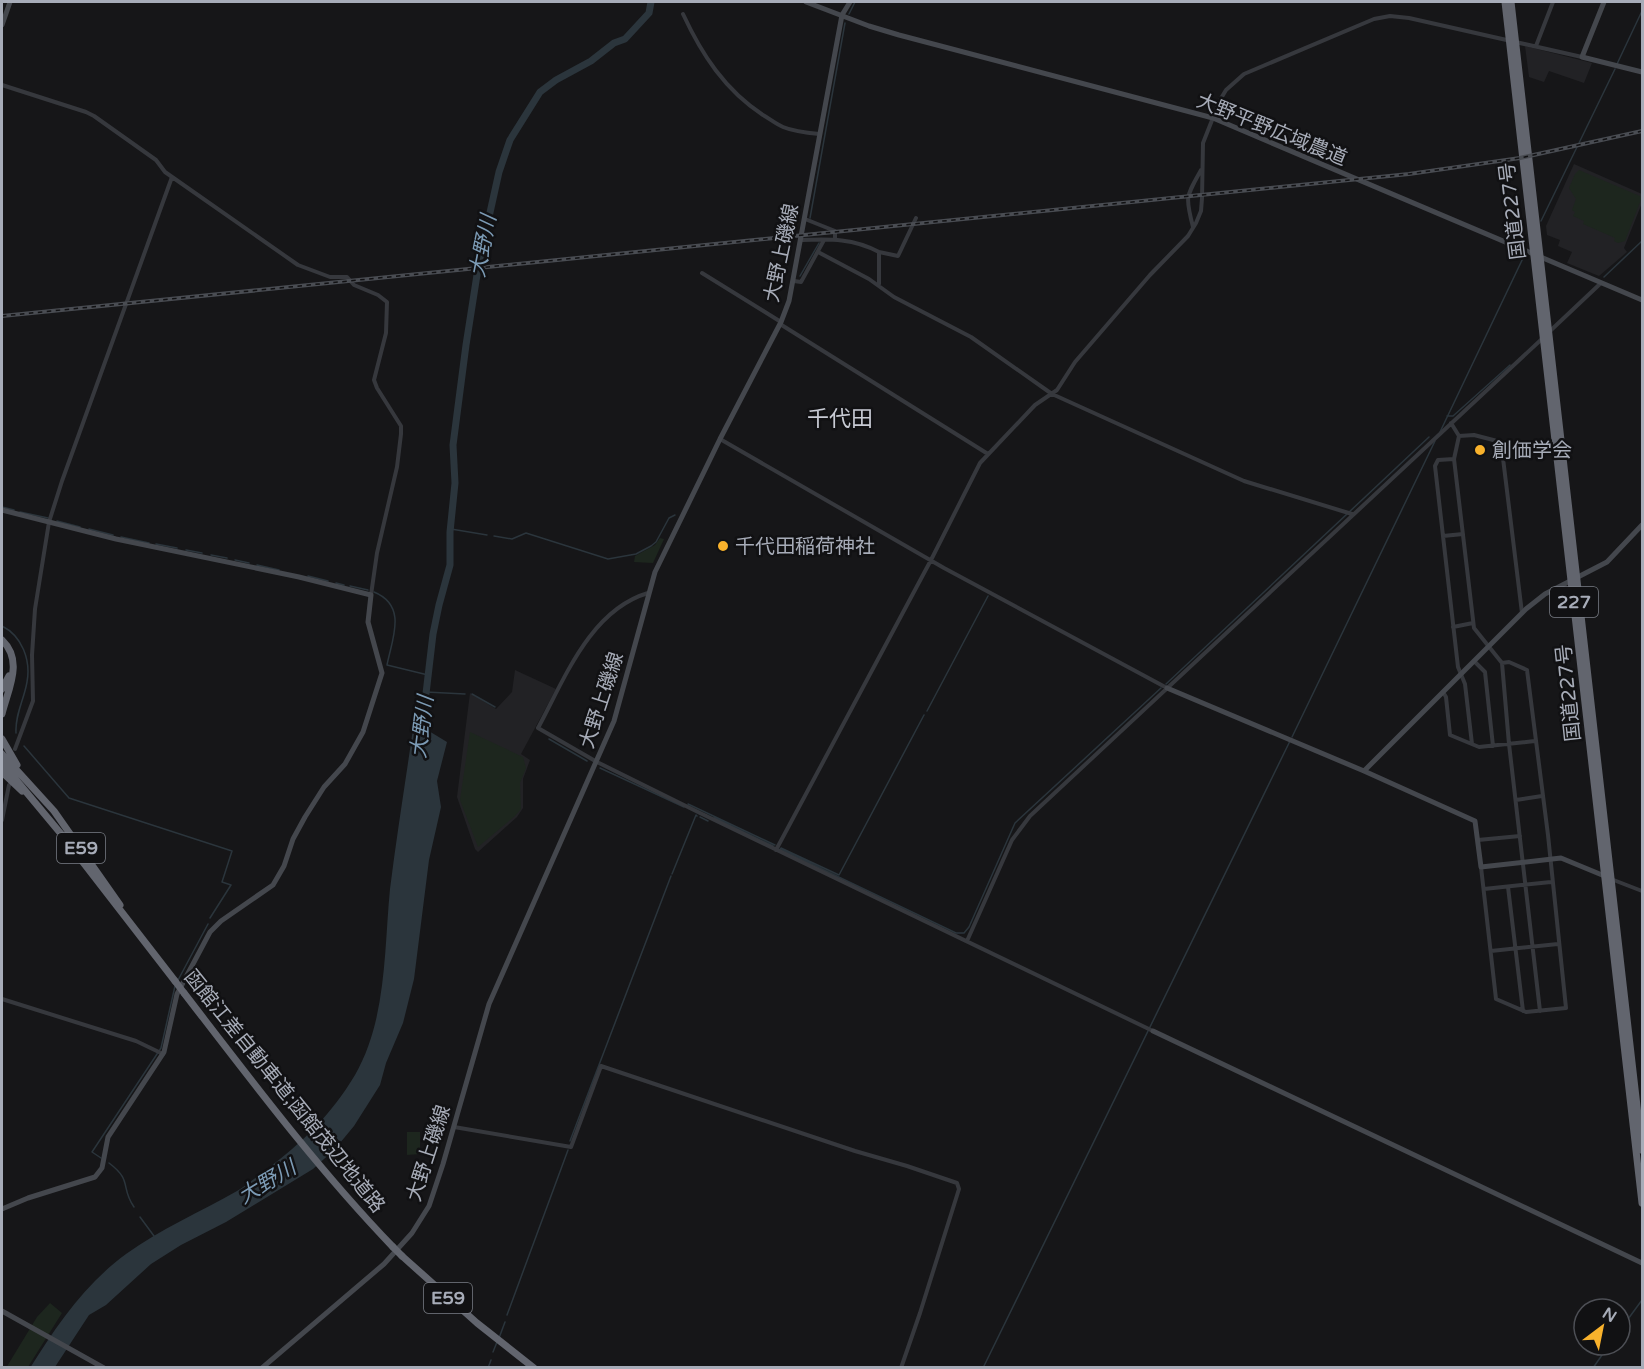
<svg xmlns="http://www.w3.org/2000/svg" width="1644" height="1369" viewBox="0 0 1644 1369" font-family="'Varela Round','Noto Sans JP',sans-serif">
	<rect width="100%" height="100%" fill="#161618"/>
	<!-- built -->
	<path fill="#222225" d="M1525,46l67,17 -8,20 -35,-12 -5,11 -15,-5z
		M1574,164l68,30v9l-18,45 3,4 -28,24 -32,-13 5,-11 -14,-6 2,-6 -13,-5 -1,-9z
		M515,670l41,19 -35,65 9,6 -7,19v29l-6,9 -39,35 -3,-3 -18,-52 13,-104 26,16 16,-17z"/>
	<!-- green -->
	<path fill="#1d261e" d="M1579,170l63,27 -17,44 -7,2 -4,-2 1,-3 -32,-14 1,-3 -11,-5 2,-4 -3,-2 4,-11 -7,-11 6,-14z
		M660,538l4,1 -11,24 -19,-1 1,-6 20,-11z
		M470,732l53,25 3,11 -6,15 1,26 -6,7 -37,31 -18,-47z
		M407,1132h13v22l-13,1z
		M50,1303l12,10 -34,54 -22,1 31,-51z"/>
	<!-- water -->
	<path fill="#2b353c" d="M414,722l33,20 -10,39 4,26 -12,53 -15,119 -11,44 -17,40 -6,22 -26,41 -19,23 -22,20 -87,53 -45,23 -30,19 -45,41 -17,10 -34,52 -25,1c27,-43 55,-84 96,-114 35,-25 74,-42 111,-63 10,-6 19,-14 29,-21 37,-28 65,-55 89,-95 32,-56 29,-125 35,-186 7,-56 16,-111 24,-167z"/>
	<g fill="none" stroke-linecap="round" stroke-linejoin="round">
		<!-- stream -->
		<path stroke="#2b353c" stroke-width="1.5" d="M849,14l6,-12
			M1617,64l25,-53
			M810,218l35,-195
			M1541,221l74,-152
			M800,276l19,-33
			M1604,277l38,-36
			M1447,416h6l57,-51
			M1440,432l85,-178
			M2,507l12,3
			M20,512l28,6
			M57,521l23,6
			M89,529l24,6
			M451,529l36,6
			M494,536l18,3 14,-6 82,26 28,-5 15,-8 5,-4 13,-24 6,-3
			M121,537l28,6
			M156,544l21,4
			M186,550l16,3
			M211,555l16,3
			M235,560l14,3
			M257,565l22,5
			M308,576l20,5
			M336,583l8,2
			M350,586l18,4
			M374,592c34,14 18,47 13,73l41,10
			M2,626c20,10 29,34 25,56 -3,18 -12,32 -11,51
			M1166,684l263,-247
			M426,692l39,2
			M472,694l23,13
			M927,711l61,-115
			M1292,737l143,-296
			M549,739l38,22
			M24,746l45,52 163,53 -10,31 9,3 -21,33
			M600,768l84,39
			M688,804l87,41
			M700,817l8,4
			M714,818l59,28
			M781,848l58,27 85,-160
			M780,849l176,84h8l5,-6 46,-104 146,-135
			M672,874l24,-59 1,1
			M177,982l31,-58
			M570,1141l101,-265
			M101,1158l-9,-6 69,-104 14,-62
			M109,1163c24,18 11,24 25,44
			M140,1217l14,19
			M507,1315l61,-165
			M1620,1330l22,-30
			M499,1338l6,-16
			M493,1352l4,-10
			M488,1368l3,-8
			M983,1368l307,-627
			M1593,1368l16,-23"/>
		<!-- river -->
		<path stroke="#2b353c" stroke-width="7" d="M421,736l12,-102 6,-29 11,-40v-33l5,-49 -2,-38 13,-100 13,-83 20,-90 11,-32 30,-48 16,-12 35,-19 23,-18 11,-4 24,-26 2,-11"/>
		<!-- street -->
		<path stroke="#36383d" stroke-width="4" d="M683,14c19,41 42,76 80,101 7,4 13,9 20,12 12,5 25,6 37,7
			M1536,46l17,-44
			M2,85l84,27 8,4 62,44 9,12 133,93 32,12h17l7,8 24,10 9,7 -1,31 -12,47 3,8 24,38v8l-4,33 -20,86 -6,42
			M805,219l30,12v8
			M1193,227c-8,-31 -7,-30 8,-57
			M801,240c29,-1 52,-2 78,12v32
			M818,252l51,27 25,18 77,40 81,57 192,87 108,33
			M879,252l19,4 18,-38
			M702,273l79,49
			M794,281l7,1 23,-42
			M780,324l208,130
			M1549,332l52,-49
			M1451,423l8,13 15,-1 27,7 21,171
			M1459,436l-5,23 20,169 28,35 7,81 31,267
			M720,439l224,129 223,120
			M1454,459l-16,1 -3,6 23,201 7,17 7,60
			M1443,536l20,-2
			M648,593c-58,17 -84,87 -110,135l59,34 103,51 453,218
			M1453,627l20,-4
			M1474,661l11,11 8,74
			M1443,692l3,5 4,38 29,12 56,-6
			M15,749l18,-48 -1,-46 3,-46 14,-87 13,-41 110,-304
			M1516,800l26,-4
			M2,820l7,-35
			M1478,840l42,-4
			M776,850l155,-290 49,-97 55,-58 22,-15 18,-28 75,-87 38,-39 8,-13 5,-12 1,-13 1,-55 17,-43 6,-10 18,-16 130,-55 16,-3 19,2 173,39
			M1481,867l15,132 30,13 40,-4 -18,-173 -21,-165 -18,-8 -7,1
			M1611,879l31,12
			M1508,887l15,124
			M1484,889l67,-7
			M967,941l45,-101 18,-24 514,-479
			M1491,951l67,-7
			M2,999l134,42 27,13
			M454,1127l117,20 30,-81 254,85 52,15 50,17 2,6 -39,124 -19,55"/>
		<!-- secondary -->
		<path stroke="#44474d" stroke-width="5" d="M806,2l63,24 30,9 314,83 429,182
			M1604,2l-22,55 60,15
			M2,25l8,-23
			M2,510l114,29 183,38 72,18 -3,27 14,51 -19,59 -18,32 -21,23 -19,30 -12,22 -9,27 -11,19 -52,36 -11,11 -33,62 -13,58 -56,85 -6,31 -7,9 -67,21 -26,11
			M1167,688l197,83 162,-162 19,-15 62,-32 35,-37
			M1364,771l111,50 6,46 80,-9 46,19
			M1153,1031l489,232
			M2,1311l102,57
			M262,1368l122,-104 28,-31 17,-27 14,-42 46,-160 125,-283 41,-149 65,-133 61,-117 8,-21 53,-286 8,-13"/>
		<!-- highway -->
		<path stroke="#62656e" stroke-width="7" d="M1505,2l137,1201
			M1511,2l131,1148
			M2,640c22,21 6,49 0,74
			M2,689l7,-13
			M2,739l15,26
			M2,754l52,57 66,94
			M2,763l60,72 113,146
			M2,772l20,19
			M184,993c67,87 133,175 209,254
			M402,1256l75,67 57,45"/>
		<defs>
			<path id="rail" d="M2,316l1407,-142 111,-16 122,-27"/>
		</defs>
		<!-- rail casing -->
		<use href="#rail" stroke="#494c52" stroke-width="4"/>
		<!-- rail -->
		<use href="#rail" stroke="#111113" stroke-width="1.5" stroke-dasharray="4.5" stroke-linecap="butt"/>
		<!-- highway-bridge -->
		<path stroke="#62656e" stroke-width="7" d="M175,981l9,12
			M393,1247l9,9"/>
	</g>
	<!-- markers -->
	<g fill="#f9b22c" stroke="#111113" stroke-width="2">
		<circle cx="1480" cy="450" r="6"/>
		<circle cx="723" cy="546" r="6"/>
	</g>
	<g text-anchor="middle" stroke-width="5" stroke-linejoin="round" paint-order="stroke">
		<!-- shield labels -->
		<g fill="#111113" stroke="#7a7e86" stroke-width="1.5">
			<rect x="1550" y="587" width="48" height="30" rx="4.5"/>
			<rect x="57" y="833" width="48" height="30" rx="4.5"/>
			<rect x="424" y="1283" width="48" height="30" rx="4.5"/>
		</g>
		<g font-size="18" font-weight="bold" fill="#a7acb8">
			<text x="1574" y="608">227</text>
			<text x="81" y="854">E59</text>
			<text x="448" y="1304">E59</text>
		</g>
		<!-- street labels -->
		<g font-size="20" fill="#a7acb8" stroke="#111113">
			<text transform="translate(1272 129) rotate(22)" y="7">大野平野広域農道</text>
			<text transform="translate(1512 211) rotate(-97)" y="7">国道227号</text>
			<text transform="translate(781 253) rotate(-78)" y="7">大野上磯線</text>
			<text transform="translate(1568 693) rotate(-96)" y="7">国道227号</text>
			<text transform="translate(601 700) rotate(-72)" y="7">大野上磯線</text>
			<text transform="translate(285 1091) rotate(51)" y="7">函館江差自動車道;函館茂辺地道路</text>
			<text transform="translate(428 1153) rotate(-72)" y="7">大野上磯線</text>
		</g>
		<!-- poi labels -->
		<g font-size="20" fill="#a7acb8" stroke="#111113" text-anchor="start">
			<text x="1492" y="457">創価学会</text>
			<text x="735" y="553">千代田稲荷神社</text>
		</g>
		<!-- water labels -->
		<g font-size="21" font-style="italic" fill="#7c9bb5" stroke="#111113">
			<text transform="translate(483 246) rotate(-79)" y="7">大野川</text>
			<text transform="translate(422 727) rotate(-83)" y="7">大野川</text>
			<text transform="translate(267 1182) rotate(-31)" y="7">大野川</text>
		</g>
		<!-- quarter labels -->
		<g font-size="22" fill="#c8cbd4" stroke="#111113">
			<text x="840" y="426">千代田</text>
		</g>
	</g>
	<!-- border -->
	<rect width="1644" height="1369" fill="none" stroke="#a7acb8" stroke-width="6"/>
	<!-- north arrow -->
	<g transform="translate(1602 1327) rotate(32)"><circle r="28" fill="#111113" stroke="#4d4f55" stroke-width="1.5"/>
	<path d="M0-4.5L10 22L0 15L-10 22Z" fill="#f9b22c"/>
	<text y="-9" font-size="16" font-weight="bold" text-anchor="middle" fill="#a7acb8">N</text>
	</g>
</svg>
